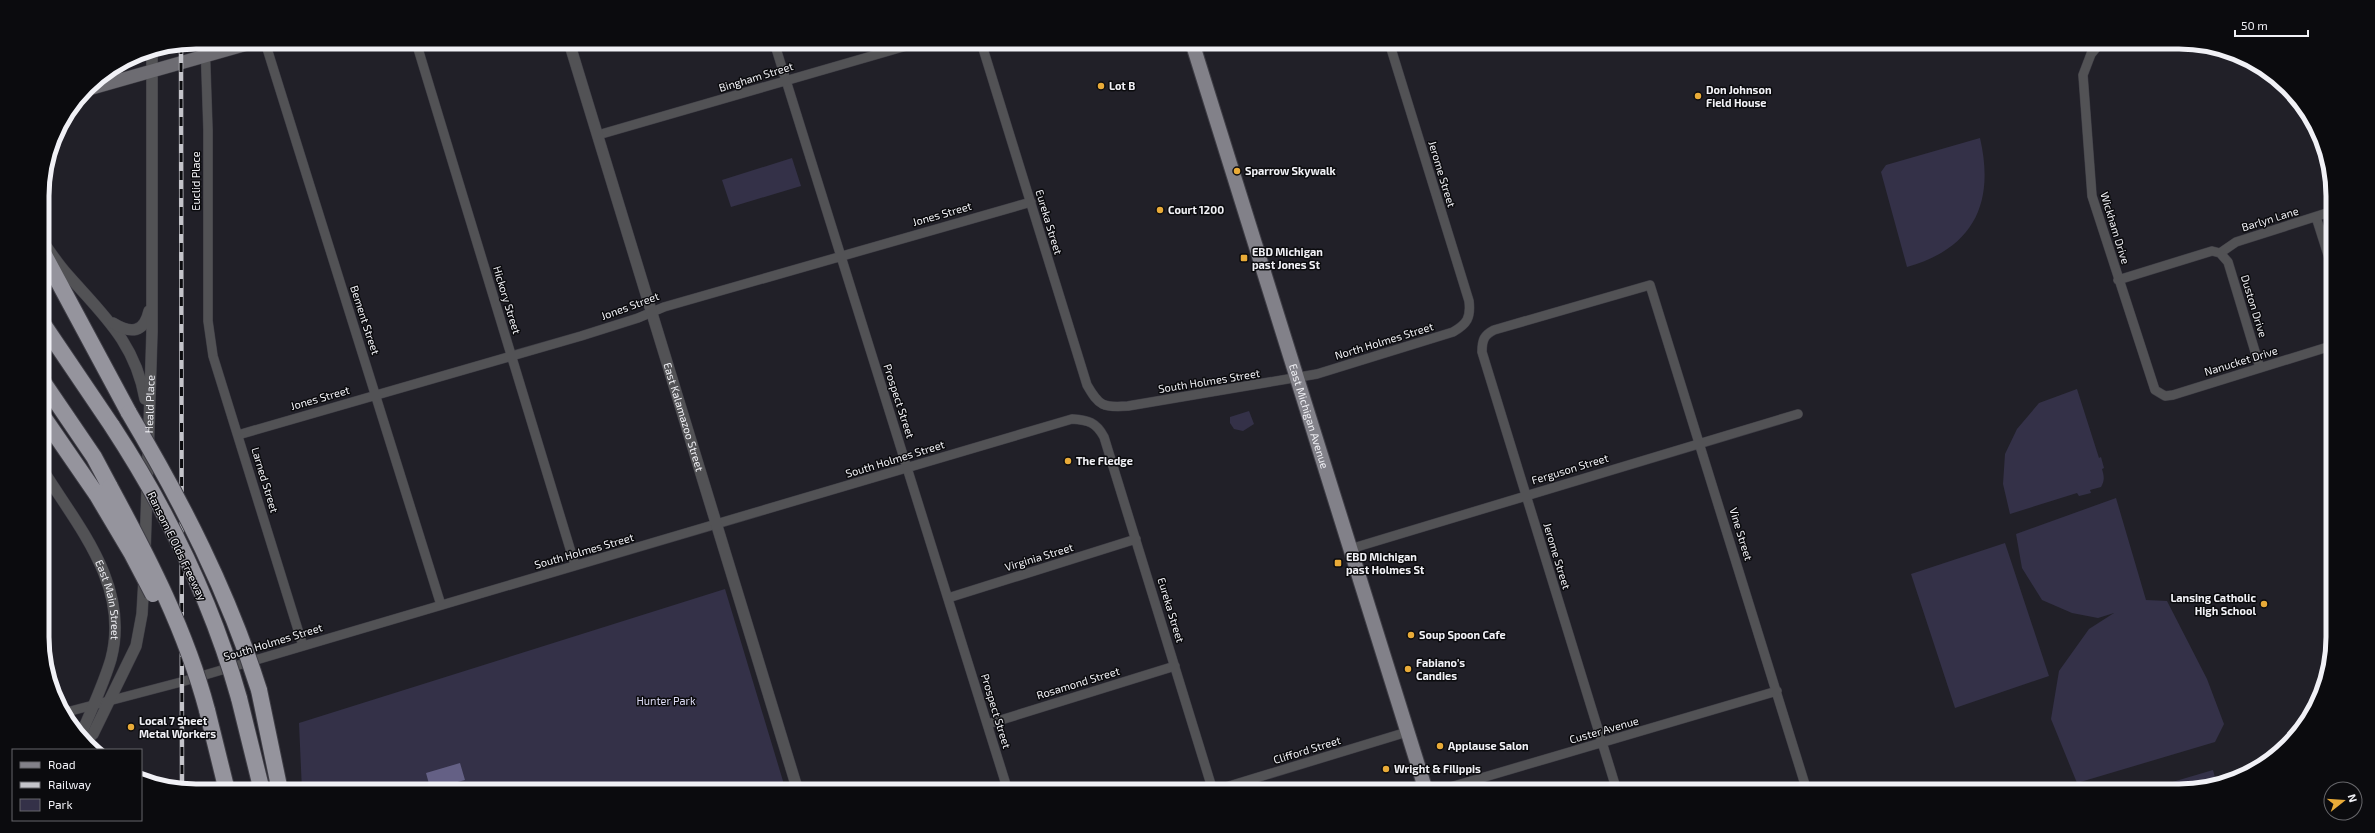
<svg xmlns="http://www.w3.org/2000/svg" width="2375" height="833" viewBox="0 0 2375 833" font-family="'Exo 2',sans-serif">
	<rect width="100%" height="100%" fill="#212028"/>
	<!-- green -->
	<path fill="#343148" d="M1980,138c15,65 -6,110 -73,129l-26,-95 5,-7z
		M792,158l9,28 -70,21 -9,-27z
		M2077,389l22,69 2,-1 3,11 -2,1c2,7 3,11 -1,18l-11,3 1,3 -12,3 -2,-3 -67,21 -7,-30 2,-30 12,-25 22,-26z
		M1249,411l5,13 -11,7 -9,-2 -4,-6v-6z
		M2116,498l30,102 21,1 40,78 17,45 -9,18 -138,41 -26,-64 8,-48 30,-42 25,-16 -16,5 -26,-5 -30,-13 -20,-32 -6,-34z
		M2005,543l44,133 -94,32 -44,-134z
		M725,589l61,202h-484l-3,-68z
		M2213,770l3,11 -2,1 4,2 -29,7h-47z"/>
	<!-- water -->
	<path fill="#646085" d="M460,763l5,17 -15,4 2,7h-21l-5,-18z"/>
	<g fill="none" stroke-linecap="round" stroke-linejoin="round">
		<defs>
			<path id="minor" d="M205,42l3,88v191l5,35 90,290
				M265,42l176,563
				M416,42l159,523
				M774,42l234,749
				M981,42l106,343c12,21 16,23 41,21l189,-32 136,-42c14,-8 18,-14 16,-31l-80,-259
				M2101,42l-10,12 -8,21 9,121 63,194 10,6 8,-1 158,-49
				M598,135l322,-93
				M2316,217l15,47
				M2220,253l8,9 32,106
				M2220,253l16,-11 94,-30
				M2118,280l94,-29 8,2
				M238,435l343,-99 57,-18 26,-11 367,-105
				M1350,549l448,-135
				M948,598l188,-59
				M63,713l118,-31 891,-263c16,1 24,3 32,18l109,354
				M988,724l187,-58
				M1213,791l194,-59
				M1437,791l340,-100
				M1617,791l-135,-439c0,-12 2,-17 12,-22l156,-45 157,506"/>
			<g id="tertiary">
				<path id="s1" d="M569,42l229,749"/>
				<path d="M43,242c8,11 15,22 24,32 36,41 68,68 78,125"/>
				<path d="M113,323c18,11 31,10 36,-12"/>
				<path id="s2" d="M44,472c36,57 86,115 67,187 -7,24 -18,47 -28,71l-1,10"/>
				<path id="s3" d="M145,552l7,-220v-281"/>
				<path d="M84,742l9,-8 43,-88 6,-32 2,-35"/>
			</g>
			<path id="secondary" d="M85,90l169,-48"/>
			<g id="primary">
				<path id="s4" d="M1192,42l234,749"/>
			</g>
			<path id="motorway" d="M43,253l86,160
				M43,324l69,102
				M43,382l51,75 16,30
				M44,418l53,77
				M259,690l21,101
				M239,698l23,93
				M207,710l20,81"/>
		</defs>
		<!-- minor casing -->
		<use href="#minor" stroke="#3e3d45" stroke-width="10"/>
		<!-- tertiary casing -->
		<use href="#tertiary" stroke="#3e3d45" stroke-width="12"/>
		<!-- secondary casing -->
		<use href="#secondary" stroke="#3e3d45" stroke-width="14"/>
		<!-- primary casing -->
		<use href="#primary" stroke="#3e3d45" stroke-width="16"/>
		<!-- motorway casing -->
		<use href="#motorway" stroke="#3e3d45" stroke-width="18"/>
		<!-- minor -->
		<use href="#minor" stroke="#525255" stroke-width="9"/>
		<!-- tertiary -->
		<use href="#tertiary" stroke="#525255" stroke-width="11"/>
		<!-- secondary -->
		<use href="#secondary" stroke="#6d6c72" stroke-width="13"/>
		<!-- primary -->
		<use href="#primary" stroke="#828189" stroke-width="14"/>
		<!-- motorway -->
		<use href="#motorway" stroke="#95949d" stroke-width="16"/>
		<defs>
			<path id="rail" d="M181,45l1,744"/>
		</defs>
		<!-- rail casing -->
		<use href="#rail" stroke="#c4c4ca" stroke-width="4.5"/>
		<!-- rail -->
		<use href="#rail" stroke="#0b0b0e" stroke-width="3" stroke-dasharray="9" stroke-linecap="butt"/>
		<defs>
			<path id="motorway-bridge" d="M129,413c53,89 99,179 130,277
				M112,426c55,84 100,176 127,272
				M110,487c39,72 76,144 97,223
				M97,495l35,59 21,40"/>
		</defs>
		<!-- motorway-bridge casing -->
		<use href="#motorway-bridge" stroke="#3e3d45" stroke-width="18" stroke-linecap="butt"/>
		<!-- motorway-bridge -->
		<use href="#motorway-bridge" stroke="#95949d" stroke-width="16"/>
	</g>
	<!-- markers -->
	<g fill="#e9ab38" stroke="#0b0b0e" stroke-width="1.5">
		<circle cx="1101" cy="86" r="4"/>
		<circle cx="1698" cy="96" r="4"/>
		<circle cx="1237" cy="171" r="4"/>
		<circle cx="1160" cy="210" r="4"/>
		<rect x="1240" y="254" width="8" height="8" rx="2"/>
		<circle cx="1068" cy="461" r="4"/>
		<rect x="1334" y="559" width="8" height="8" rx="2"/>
		<circle cx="2264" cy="604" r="4"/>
		<circle cx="1411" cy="635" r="4"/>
		<circle cx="1408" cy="669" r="4"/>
		<circle cx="131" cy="727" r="4"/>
		<circle cx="1440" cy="746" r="4"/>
		<circle cx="1386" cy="769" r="4"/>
	</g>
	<g text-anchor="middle" stroke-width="3" stroke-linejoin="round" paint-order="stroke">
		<!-- street labels -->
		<g font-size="11" fill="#f1f1f6" stroke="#0b0b0e">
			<text transform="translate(756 77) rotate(-17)" y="4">Bingham Street</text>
			<text transform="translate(1442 174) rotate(73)" y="4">Jerome Street</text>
			<text transform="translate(196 181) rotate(-90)" y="4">Euclid Place</text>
			<text transform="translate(942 214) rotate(-16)" y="4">Jones Street</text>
			<text transform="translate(2270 219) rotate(-17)" y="4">Barlyn Lane</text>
			<text transform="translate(1049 222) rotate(73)" y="4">Eureka Street</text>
			<text transform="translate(2115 228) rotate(73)" y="4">Wickham Drive</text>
			<text transform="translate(507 300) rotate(73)" y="4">Hickory Street</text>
			<text transform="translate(630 306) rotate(-20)" y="4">Jones Street</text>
			<text transform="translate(2254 306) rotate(73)" y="4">Duston Drive</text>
			<text transform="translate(365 320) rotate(72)" y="4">Bement Street</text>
			<text transform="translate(1384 341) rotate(-17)" y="4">North Holmes Street</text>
			<text transform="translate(2241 361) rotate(-17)" y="4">Nanucket Drive</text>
			<text transform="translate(1209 381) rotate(-9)" y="4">South Holmes Street</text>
			<text transform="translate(320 398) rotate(-16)" y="4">Jones Street</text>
			<text transform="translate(899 401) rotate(72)" y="4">Prospect Street</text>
			<text dy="4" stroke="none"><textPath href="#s3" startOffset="148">Heald Place</textPath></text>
			<text dy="4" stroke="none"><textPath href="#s1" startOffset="392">East Kalamazoo Street</textPath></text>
			<text dy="4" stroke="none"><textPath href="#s4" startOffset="392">East Michigan Avenue</textPath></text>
			<text transform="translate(895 459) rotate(-17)" y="4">South Holmes Street</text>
			<text transform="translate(1570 469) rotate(-17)" y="4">Ferguson Street</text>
			<text transform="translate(265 480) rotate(73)" y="4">Larned Street</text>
			<text transform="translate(1741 534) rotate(73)" y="4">Vine Street</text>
			<text transform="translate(177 546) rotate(64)" y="4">Ransom E Olds Freeway</text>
			<text transform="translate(584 551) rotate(-16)" y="4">South Holmes Street</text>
			<text transform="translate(1557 556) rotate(73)" y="4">Jerome Street</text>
			<text transform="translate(1039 557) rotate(-17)" y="4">Virginia Street</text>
			<text dy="4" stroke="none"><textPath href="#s2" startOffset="145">East Main Street</textPath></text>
			<text transform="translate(1171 610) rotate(73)" y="4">Eureka Street</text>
			<text transform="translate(273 642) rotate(-17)" y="4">South Holmes Street</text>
			<text transform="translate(1078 683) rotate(-17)" y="4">Rosamond Street</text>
			<text transform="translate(996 711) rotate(73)" y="4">Prospect Street</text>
			<text transform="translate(1604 730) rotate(-16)" y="4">Custer Avenue</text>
			<text transform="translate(1307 750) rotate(-17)" y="4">Clifford Street</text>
		</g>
		<!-- poi labels -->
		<g font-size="11" font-weight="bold" fill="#f1f1f6" stroke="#0b0b0e" text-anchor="start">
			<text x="1109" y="90">Lot B</text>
			<text x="1706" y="94">Don Johnson<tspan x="1706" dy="13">Field House</tspan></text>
			<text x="1245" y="175">Sparrow Skywalk</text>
			<text x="1168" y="214">Court 1200</text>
			<text x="1252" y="256">EBD Michigan<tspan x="1252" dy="13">past Jones St</tspan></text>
			<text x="1076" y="465">The Fledge</text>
			<text x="1346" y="561">EBD Michigan<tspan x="1346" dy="13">past Holmes St</tspan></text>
			<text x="2256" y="602" text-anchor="end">Lansing Catholic<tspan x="2256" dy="13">High School</tspan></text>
			<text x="1419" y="639">Soup Spoon Cafe</text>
			<text x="1416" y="667">Fabiano's<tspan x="1416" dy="13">Candies</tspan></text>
			<text x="139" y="725">Local 7 Sheet<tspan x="139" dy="13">Metal Workers</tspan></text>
			<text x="1448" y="750">Applause Salon</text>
			<text x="1394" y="773">Wright &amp; Filippis</text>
		</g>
		<!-- park labels -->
		<g font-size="11" fill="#dfddf7" stroke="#0b0b0e">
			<text x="666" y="705">Hunter Park</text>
		</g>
	</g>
	<!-- crop -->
	<path d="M0 0H2375V833H0ZM196 49H2179A147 147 0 0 1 2326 196V637A147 147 0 0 1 2179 784H196A147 147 0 0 1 49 637V196A147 147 0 0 1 196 49Z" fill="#0b0b0e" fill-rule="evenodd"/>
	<path fill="none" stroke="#f1f1f6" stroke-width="5" d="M196 49H2179A147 147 0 0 1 2326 196V637A147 147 0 0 1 2179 784H196A147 147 0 0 1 49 637V196A147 147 0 0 1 196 49Z"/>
	<!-- legend -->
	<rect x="12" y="749" width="130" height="72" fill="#0b0b0e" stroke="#67676b"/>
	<rect x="20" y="762" width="20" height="6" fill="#828189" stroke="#67676b"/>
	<text x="48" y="769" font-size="12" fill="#f1f1f6">Road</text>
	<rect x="20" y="782" width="20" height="6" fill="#c4c4ca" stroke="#67676b"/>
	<text x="48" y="789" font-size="12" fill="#f1f1f6">Railway</text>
	<rect x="20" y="799" width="20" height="12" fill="#343148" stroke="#67676b"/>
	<text x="48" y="809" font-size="12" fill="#f1f1f6">Park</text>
	<!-- north arrow -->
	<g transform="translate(2343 801) rotate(73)"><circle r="19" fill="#0b0b0e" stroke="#67676b"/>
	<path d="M0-3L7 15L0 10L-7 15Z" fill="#e9ab38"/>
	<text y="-6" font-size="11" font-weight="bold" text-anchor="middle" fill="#f1f1f6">N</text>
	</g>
	<!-- scale -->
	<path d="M2235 30v6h73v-6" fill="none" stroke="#f1f1f6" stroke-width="2"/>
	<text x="2241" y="30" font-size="12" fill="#f1f1f6" stroke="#0b0b0e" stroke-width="3" paint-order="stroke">50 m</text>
</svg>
